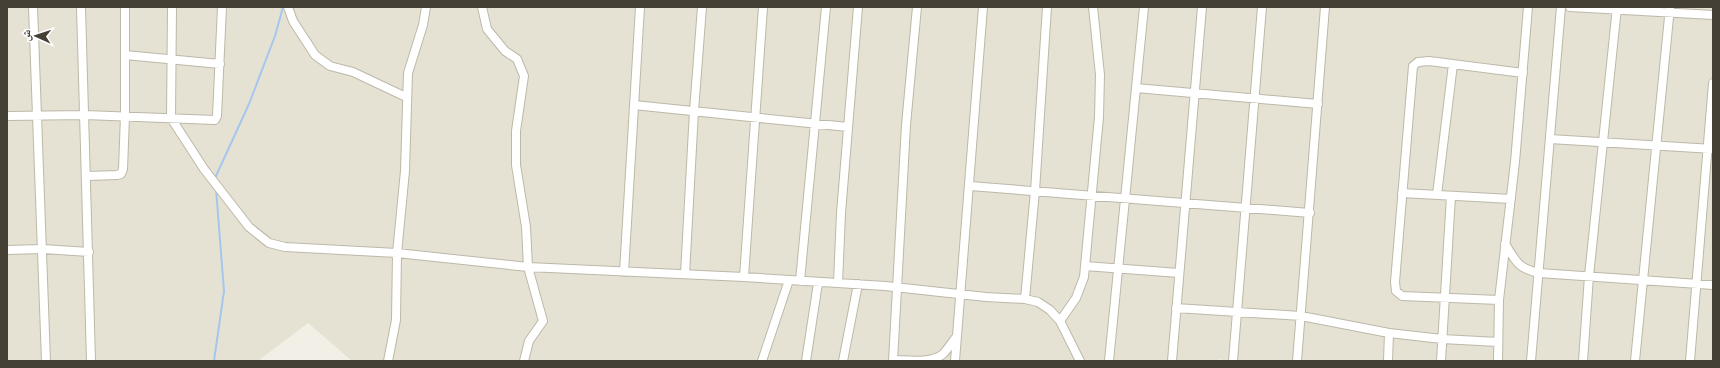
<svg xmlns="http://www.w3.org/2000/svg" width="1720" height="368" viewBox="0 0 1720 368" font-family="Raleway,'Noto Naskh Arabic',sans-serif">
	<rect width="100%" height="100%" fill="#f2f0e6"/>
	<!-- residential -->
	<path fill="#e5e2d4" d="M7,7h1706v354h-487l-7,-2 -1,2h-866l-44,-38 -50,38h-251z"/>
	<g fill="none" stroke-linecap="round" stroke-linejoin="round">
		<!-- stream -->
		<path stroke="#a5c7ec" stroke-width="2" d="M215,178l34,-74 26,-68 8,-29
			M214,361l10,-70 -8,-102"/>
		<defs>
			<path id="street" d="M33,7l13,354
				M81,7l10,354
				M172,7l-1,111 33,51 45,58 20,16 16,4 112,6 131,14 216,10 141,9 101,11 39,2 13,3 12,8 10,11 20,40
				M288,7l5,14 22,34 15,11 23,6 53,25
				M482,7l5,22 18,22 12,8 7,17 -8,55v34l10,62 2,40 15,54 -14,20 -5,20
				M1570,7l143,8
				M125,55l95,9
				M1136,88l182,16
				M634,105l214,22
				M7,116l78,-1 130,5 2,-4 5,-109
				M1550,139l163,10
				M87,176l30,-1 4,-1 2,-5 2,-53v-109
				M970,186l340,27
				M1402,193l109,6
				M1437,195l16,-131
				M1505,244c12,18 12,24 34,29l174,12
				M7,250l36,-1 46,3
				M1085,266l94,7
				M624,272l16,-265
				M685,274l9,-163 8,-104
				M744,277l19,-270
				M800,281l26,-274
				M838,283l3,-70 17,-206
				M1025,299l10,-108 12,-184
				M1499,300l-97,-4 -6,-5 -1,-9 18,-216 5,-4 11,-1 94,12
				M1176,308l125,8 88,17
				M1060,321l16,-23 8,-21 15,-160 1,-42 -7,-68
				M893,360c14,0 38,4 50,-6 5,-5 9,-12 14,-18
				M388,361l8,-41 1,-67 8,-82 3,-98 15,-48 3,-18
				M762,361l27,-81
				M806,361l12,-78
				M843,361l15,-77
				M893,361l13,-236 11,-118
				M955,361l28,-354
				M1109,361l35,-354
				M1172,361l30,-354
				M1233,361l29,-354
				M1297,361l28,-354
				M1388,361l1,-28 53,6 56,3
				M1441,361l10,-165
				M1498,361l1,-61 16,-138 13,-155
				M1531,361l30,-354
				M1583,361l6,-85 28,-269
				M1635,361l35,-354
				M1690,361l23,-278"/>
		</defs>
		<!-- street casing -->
		<use href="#street" stroke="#bdb8a9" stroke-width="10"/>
		<!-- street -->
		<use href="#street" stroke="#fff" stroke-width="8"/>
	</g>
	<!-- border -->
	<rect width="1720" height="368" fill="none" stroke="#444036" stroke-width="16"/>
	<!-- north arrow -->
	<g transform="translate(36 36) rotate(273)" stroke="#ffffff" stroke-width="3" paint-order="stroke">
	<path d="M0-3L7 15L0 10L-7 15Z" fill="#444036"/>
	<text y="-6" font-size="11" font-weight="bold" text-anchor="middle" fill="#444036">ش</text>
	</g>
</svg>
